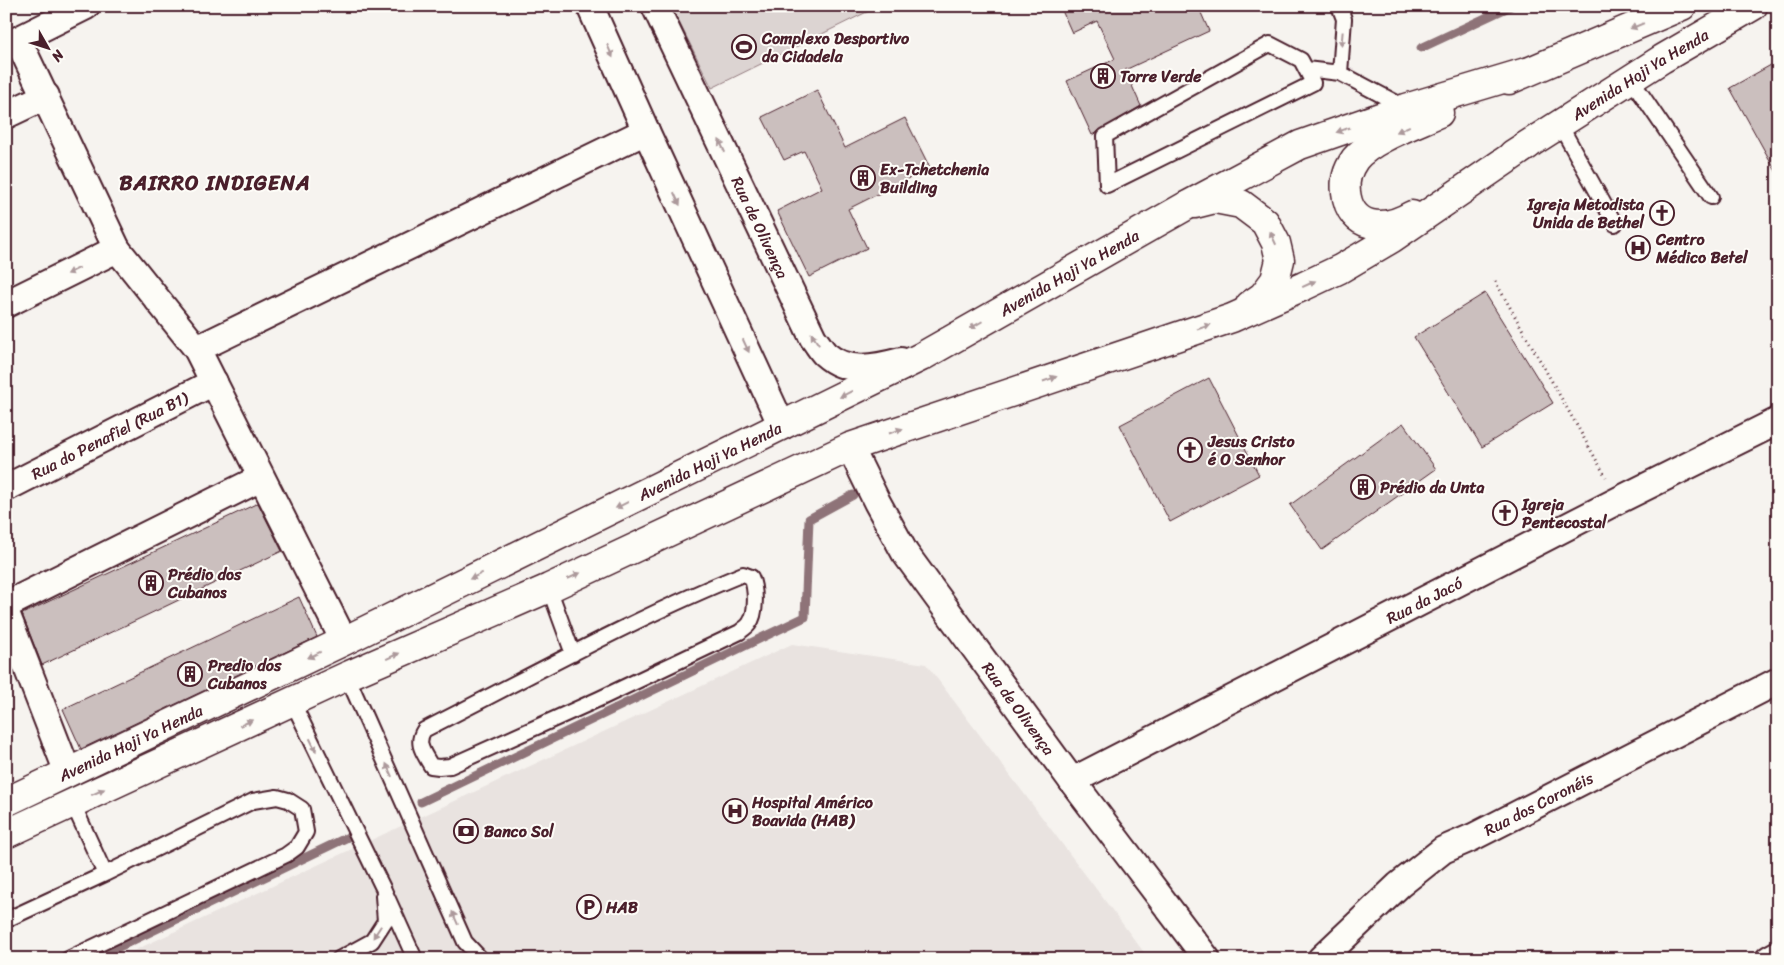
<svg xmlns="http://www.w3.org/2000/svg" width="1784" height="965" viewBox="0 0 1784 965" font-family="Sriracha,sans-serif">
	<rect width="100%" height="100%" fill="#f6f3ef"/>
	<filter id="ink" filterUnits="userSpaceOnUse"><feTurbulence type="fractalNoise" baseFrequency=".02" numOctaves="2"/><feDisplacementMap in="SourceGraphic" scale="10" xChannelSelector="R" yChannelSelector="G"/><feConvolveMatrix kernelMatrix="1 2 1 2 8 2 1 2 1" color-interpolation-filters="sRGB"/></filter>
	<g filter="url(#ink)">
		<!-- built -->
		<path fill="#e9e3e0" d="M792,644l134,20 223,295h-1033z"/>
		<!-- green -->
		<path fill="#dcd4d2" stroke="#937a7e" d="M671,6h208l-167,82z"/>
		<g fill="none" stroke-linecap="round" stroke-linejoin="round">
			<!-- stream -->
			<path stroke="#8e7378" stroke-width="9" d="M1421,48l90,-42
				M421,802l384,-185 4,-98 44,-24
				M94,959l254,-122"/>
		</g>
		<!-- building -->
		<path fill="#cbbfbe" stroke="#4a1f2b" d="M1060,6h138l11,25 -84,39 16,36 -49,29 -25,-54 48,-22 -18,-38 -25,12z
			M1778,61v114l-48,-87z
			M817,90l28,58 60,-30 25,50 -82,41 19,39 -58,29 -32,-66 45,-23 -18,-37 -20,9 -22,-43z
			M1485,293l68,110 -71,44 -68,-110z
			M1209,378l50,97 -89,47 -50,-97z
			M1403,423l33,46 -114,81 -32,-45z
			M258,503l24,48 -240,114 -20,-51z
			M299,597l18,40 -236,112 -18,-40z"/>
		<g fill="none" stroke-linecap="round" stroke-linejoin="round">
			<defs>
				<path id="service" d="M1339,6l5,13 -4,54
					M1270,44l31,16 12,23 -206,102 -2,-49z
					M1306,69l34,4 66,35
					M1631,79l80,118
					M1560,125l55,99
					M743,574l8,3c5,11 6,37 -2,47 -2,3 -6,5 -9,8l-141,67 -149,67 -11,1 -8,-1c-7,-13 -16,-22 -7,-36 105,-53 210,-112 319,-156z
					M549,588l24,66
					M347,676l118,266 16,17
					M292,701l91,187 32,71
					M73,804l32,70
					M6,920l99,-46 148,-73 24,-4 11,3 14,9 4,23 -9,15 -11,8 -218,104
					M339,959l33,-18 13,-20 -2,-25"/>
				<g id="minor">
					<path d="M590,6l56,125 136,295"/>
					<path id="s1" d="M655,6l158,332c4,5 8,12 12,16 22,20 50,14 76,7"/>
					<path d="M18,40l68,-34"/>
					<path d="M6,46l12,-6 99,209 80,100 147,292"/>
					<path d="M6,115l40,-19"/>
					<path d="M6,304l111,-55"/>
					<path d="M197,349l449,-218"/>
					<path id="s2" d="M850,447l27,55 28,51 167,228 135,178"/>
					<path id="s3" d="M6,488l208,-106"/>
					<path d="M6,605l255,-127"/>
					<path d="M6,613l62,160"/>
					<path id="s4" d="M1072,781l547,-281 159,-79"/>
					<path id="s5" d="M1321,959l78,-74 44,-35 30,-13 305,-156"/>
					<path d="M1769,959l9,-5"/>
				</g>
				<g id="secondary">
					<path d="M1509,80l173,-74"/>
					<path id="s6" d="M1513,154l149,-95 91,-53"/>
					<path d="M1195,204l20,-5 26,5 24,18 11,21 4,17 -5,20 -12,16 -13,9"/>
					<path d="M1412,215c-27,16 -62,15 -66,-23 -2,-12 2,-23 9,-33 16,-20 60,-35 84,-46"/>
					<path id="s7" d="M6,802l338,-161 577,-284 265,-151 114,-61 106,-37 120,-36"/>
					<path d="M6,834l341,-158 202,-88 301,-141 382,-129 72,-32 36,-17 51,-30 137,-94"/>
				</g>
			</defs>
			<!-- service casing -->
			<use href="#service" stroke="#4a1f2b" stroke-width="18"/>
			<!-- minor casing -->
			<use href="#minor" stroke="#4a1f2b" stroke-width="30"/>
			<!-- secondary casing -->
			<use href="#secondary" stroke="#4a1f2b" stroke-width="31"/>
			<!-- path -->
			<path stroke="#4a1f2b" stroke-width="3" stroke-dasharray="1 4" stroke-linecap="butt" d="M1495,281l111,196"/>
			<!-- service -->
			<use href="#service" stroke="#fdfcf7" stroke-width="14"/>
			<!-- minor -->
			<use href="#minor" stroke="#fdfcf7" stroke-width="26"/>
			<!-- secondary -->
			<use href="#secondary" stroke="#fdfcf7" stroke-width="28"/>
		</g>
		<!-- one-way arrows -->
		<defs><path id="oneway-solid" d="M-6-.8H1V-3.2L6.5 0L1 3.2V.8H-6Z" transform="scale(1.25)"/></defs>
		<g fill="#ac999b">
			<use href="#oneway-solid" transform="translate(1637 26) rotate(158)"/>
			<use href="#oneway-solid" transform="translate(1342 39) rotate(95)"/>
			<use href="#oneway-solid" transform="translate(610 51) rotate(66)"/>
			<use href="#oneway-solid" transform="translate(1403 129) rotate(155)"/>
			<use href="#oneway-solid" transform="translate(1343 130) rotate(160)"/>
			<use href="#oneway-solid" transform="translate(722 146) rotate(-115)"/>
			<use href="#oneway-solid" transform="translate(677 199) rotate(65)"/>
			<use href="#oneway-solid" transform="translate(1273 238) rotate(-115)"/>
			<use href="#oneway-solid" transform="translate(73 271) rotate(154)"/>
			<use href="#oneway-solid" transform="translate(1309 284) rotate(-25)"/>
			<use href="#oneway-solid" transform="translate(976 325) rotate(150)"/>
			<use href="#oneway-solid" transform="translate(1204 327) rotate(-19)"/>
			<use href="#oneway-solid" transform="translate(815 339) rotate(-123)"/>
			<use href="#oneway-solid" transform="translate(746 346) rotate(65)"/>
			<use href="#oneway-solid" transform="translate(1050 379) rotate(-19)"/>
			<use href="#oneway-solid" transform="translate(846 394) rotate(153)"/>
			<use href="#oneway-solid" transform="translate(896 431) rotate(-19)"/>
			<use href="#oneway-solid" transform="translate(622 505) rotate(154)"/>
			<use href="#oneway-solid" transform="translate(476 576) rotate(154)"/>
			<use href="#oneway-solid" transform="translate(574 576) rotate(-25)"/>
			<use href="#oneway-solid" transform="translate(314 655) rotate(154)"/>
			<use href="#oneway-solid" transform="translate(393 656) rotate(-24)"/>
			<use href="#oneway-solid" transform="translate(246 723) rotate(-25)"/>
			<use href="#oneway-solid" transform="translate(313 745) rotate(64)"/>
			<use href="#oneway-solid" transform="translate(389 770) rotate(-114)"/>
			<use href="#oneway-solid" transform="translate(98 792) rotate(-25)"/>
			<use href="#oneway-solid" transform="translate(455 918) rotate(-114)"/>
			<use href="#oneway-solid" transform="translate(377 932) rotate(123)"/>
		</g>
	</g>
	<!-- icons -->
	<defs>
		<symbol id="stadium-ring" viewBox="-11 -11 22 22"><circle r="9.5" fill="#fdfcf7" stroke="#4a1f2b" stroke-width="1.5"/><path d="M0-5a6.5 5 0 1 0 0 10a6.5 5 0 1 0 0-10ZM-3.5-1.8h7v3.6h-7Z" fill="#4a1f2b"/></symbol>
		<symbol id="building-ring" viewBox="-11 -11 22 22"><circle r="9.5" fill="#fdfcf7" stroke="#4a1f2b" stroke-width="1.5"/><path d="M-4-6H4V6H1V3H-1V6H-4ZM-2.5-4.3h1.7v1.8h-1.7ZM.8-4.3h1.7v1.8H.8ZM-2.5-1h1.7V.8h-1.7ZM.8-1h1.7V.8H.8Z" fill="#4a1f2b"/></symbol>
		<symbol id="church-ring" viewBox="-11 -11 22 22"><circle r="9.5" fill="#fdfcf7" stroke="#4a1f2b" stroke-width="1.5"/><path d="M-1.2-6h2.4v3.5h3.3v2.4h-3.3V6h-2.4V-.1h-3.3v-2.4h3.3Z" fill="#4a1f2b"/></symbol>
		<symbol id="hospital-ring" viewBox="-11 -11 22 22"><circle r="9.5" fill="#fdfcf7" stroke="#4a1f2b" stroke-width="1.5"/><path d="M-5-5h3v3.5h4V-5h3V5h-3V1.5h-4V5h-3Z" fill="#4a1f2b"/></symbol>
		<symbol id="bank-ring" viewBox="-11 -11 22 22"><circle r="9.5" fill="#fdfcf7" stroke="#4a1f2b" stroke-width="1.5"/><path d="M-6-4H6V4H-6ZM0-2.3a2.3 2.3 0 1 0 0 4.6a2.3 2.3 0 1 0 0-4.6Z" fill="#4a1f2b"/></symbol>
		<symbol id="parking-ring" viewBox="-11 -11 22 22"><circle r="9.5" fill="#fdfcf7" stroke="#4a1f2b" stroke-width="1.5"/><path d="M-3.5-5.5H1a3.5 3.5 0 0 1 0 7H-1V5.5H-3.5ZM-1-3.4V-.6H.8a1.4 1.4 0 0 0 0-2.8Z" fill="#4a1f2b"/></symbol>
	</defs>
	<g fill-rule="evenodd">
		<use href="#stadium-ring" x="730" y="33" width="28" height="28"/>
		<use href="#building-ring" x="1089" y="62" width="28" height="28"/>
		<use href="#building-ring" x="849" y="164" width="28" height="28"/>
		<use href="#church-ring" x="1648" y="199" width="28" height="28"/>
		<use href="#hospital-ring" x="1624" y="234" width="28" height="28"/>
		<use href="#church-ring" x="1176" y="436" width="28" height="28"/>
		<use href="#building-ring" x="1349" y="473" width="28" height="28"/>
		<use href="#church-ring" x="1491" y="499" width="28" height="28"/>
		<use href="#building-ring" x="137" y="569" width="28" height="28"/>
		<use href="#building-ring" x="176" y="660" width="28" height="28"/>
		<use href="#hospital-ring" x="721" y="797" width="28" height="28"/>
		<use href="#bank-ring" x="452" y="817" width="28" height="28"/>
		<use href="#parking-ring" x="575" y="893" width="28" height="28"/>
	</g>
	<g text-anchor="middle" stroke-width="4" stroke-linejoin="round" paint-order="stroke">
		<!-- poi labels -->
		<g font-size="16" font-weight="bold" fill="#4a1f2b" stroke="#fdfcf7" text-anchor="start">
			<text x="762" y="44">Complexo Desportivo<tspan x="762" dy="18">da Cidadela</tspan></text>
			<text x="1120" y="82">Torre Verde</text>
			<text x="880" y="175">Ex-Tchetchenia<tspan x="880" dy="18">Building</tspan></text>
			<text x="1644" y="210" text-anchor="end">Igreja Metodista<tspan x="1644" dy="18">Unida de Bethel</tspan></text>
			<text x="1656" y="245">Centro<tspan x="1656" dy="18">Médico Betel</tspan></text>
			<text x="1208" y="447">Jesus Cristo<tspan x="1208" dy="18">é O Senhor</tspan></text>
			<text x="1380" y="493">Prédio da Unta</text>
			<text x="1522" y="510">Igreja<tspan x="1522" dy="18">Pentecostal</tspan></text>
			<text x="168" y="580">Prédio dos<tspan x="168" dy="18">Cubanos</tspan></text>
			<text x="208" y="671">Predio dos<tspan x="208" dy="18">Cubanos</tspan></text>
			<text x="752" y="808">Hospital Américo<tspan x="752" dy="18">Boavida (HAB)</tspan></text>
			<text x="484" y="837">Banco Sol</text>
			<text x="606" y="913">HAB</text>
		</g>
		<!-- street labels -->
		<g font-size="16" fill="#4a1f2b" stroke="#fdfcf7">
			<text dy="6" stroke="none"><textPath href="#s6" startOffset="150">Avenida Hoji Ya Henda</textPath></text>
			<text dy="6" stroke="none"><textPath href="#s1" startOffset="245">Rua de Olivença</textPath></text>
			<text dy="6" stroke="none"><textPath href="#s7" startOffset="1188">Avenida Hoji Ya Henda</textPath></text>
			<text dy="6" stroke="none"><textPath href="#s3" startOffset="116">Rua do Penafiel (Rua B1)</textPath></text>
			<text dy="6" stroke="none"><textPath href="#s7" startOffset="782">Avenida Hoji Ya Henda</textPath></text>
			<text dy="6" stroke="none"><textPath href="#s4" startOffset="396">Rua da Jacó</textPath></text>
			<text dy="6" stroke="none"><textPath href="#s2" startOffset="312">Rua de Olivença</textPath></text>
			<text dy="6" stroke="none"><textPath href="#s7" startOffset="138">Avenida Hoji Ya Henda</textPath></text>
			<text dy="6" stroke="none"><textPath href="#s5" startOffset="270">Rua dos Coronéis</textPath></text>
		</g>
		<!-- district labels -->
		<g font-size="21" font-weight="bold" letter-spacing="1" fill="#4a1f2b" stroke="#fdfcf7">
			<text x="215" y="190">BAIRRO INDIGENA</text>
		</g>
	</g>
	<!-- margin -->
	<rect width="1784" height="965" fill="none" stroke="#fdfcf7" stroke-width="25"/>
	<rect x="12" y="12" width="1759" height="940" fill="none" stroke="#4a1f2b" stroke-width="2" filter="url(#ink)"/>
	<!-- north arrow -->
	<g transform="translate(48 48) rotate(129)" stroke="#fdfcf7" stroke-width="4" paint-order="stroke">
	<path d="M0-4L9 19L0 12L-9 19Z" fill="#4a1f2b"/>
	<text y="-8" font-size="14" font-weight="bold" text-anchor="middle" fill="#4a1f2b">N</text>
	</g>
</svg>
